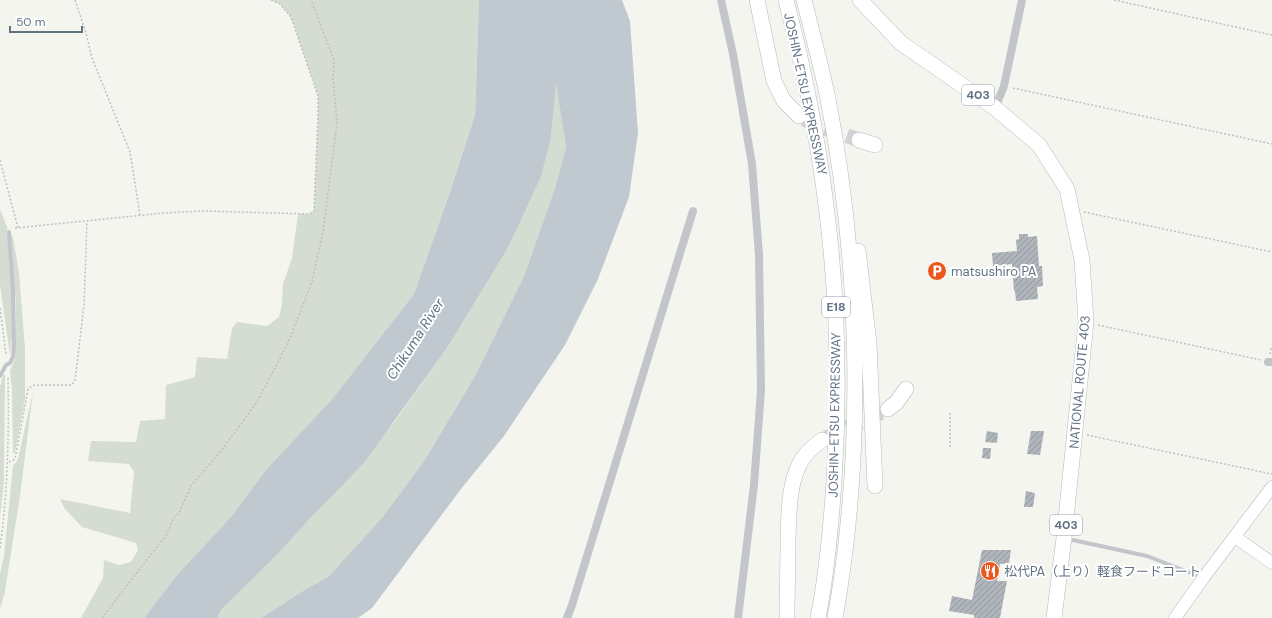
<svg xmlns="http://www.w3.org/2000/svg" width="1272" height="618" viewBox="0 0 1272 618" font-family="'DM Sans','Noto Sans JP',sans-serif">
	<defs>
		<pattern id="building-hatch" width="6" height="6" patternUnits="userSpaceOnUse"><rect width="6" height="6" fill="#afb5bb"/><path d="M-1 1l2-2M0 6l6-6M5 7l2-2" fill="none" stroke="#92989d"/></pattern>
	</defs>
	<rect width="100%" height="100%" fill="#f5f5f0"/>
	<!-- green -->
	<path fill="#d5dcd1" d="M271,0h208l-4,115 -26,80 -35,99 -81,104 -68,73 -34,46 -54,58 -33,43h-63l22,-40 1,-18 15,5 12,-3 7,-12 -2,-7 -54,-16 -17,-18 -5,-10 70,14 4,-41 -5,-8 -41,-3 3,-20 45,1 4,-21 25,-2 1,-34 29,-8 2,-20 30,2 5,-31 5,-6 30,4 12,-9 3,-13 1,-20 9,-26 6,-44h12l4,-3 4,-94v-22l-27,-78 -11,-13z
		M556,81l10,66 -11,41 -31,88 -49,100 -51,85 -43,58 -53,58 -22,12 -45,29h-44l5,-9 54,-53 41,-45 78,-90 52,-73 61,-100 33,-71 10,-39z
		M0,209l7,18 2,28 3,38v45l-2,17 -10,-70z
		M11,235l2,2 6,36 6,75v51l-10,54h-2l-1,-64 -2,-18 5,-12 1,-55z
		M3,375h2l-1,106 -4,36v-130z
		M33,392l-13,104 -15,95 -5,18v-35l4,-18 9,-90 5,-7z"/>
	<!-- water -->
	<path fill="#c0c9cf" d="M479,0h143l8,21 8,112 -9,64 -31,82 -33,66 -61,91 -43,53 -89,119 -14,10h-97l45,-29 22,-12 53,-58 43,-58 51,-85 49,-100 31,-88 11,-41 -10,-64 -5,55 -10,39 -33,71 -61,100 -84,116 -46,47 -41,45 -54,53 -5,9h-73l33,-43 54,-58 34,-46 68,-73 81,-104 35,-99 26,-80z"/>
	<!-- building -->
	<path fill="url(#building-hatch)" d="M1019,234h9v3l9,-1 2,30h3l1,20 -6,1 1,12 -22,2 -1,-10h-1l-2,-27 -19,2 -1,-13 25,-2 -1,-11 3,-1z
		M987,431l11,2 -1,10 -12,-1z
		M1031,431h13l-4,24 -13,-1z
		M983,448h8l-1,11 -8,-1z
		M1026,491l9,2 -2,14h-9z
		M982,550h29l-2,13 -9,1 -3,17h10l-7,37h-26v-3l-25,-4 3,-15 20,4z"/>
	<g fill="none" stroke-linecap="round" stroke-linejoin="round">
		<!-- highway-tunnel -->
		<path stroke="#d0d4d5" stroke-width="15" stroke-dasharray="15 8" stroke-linecap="butt" d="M804,119l18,8 37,13
			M826,438l62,-29"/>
		<defs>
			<path id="secondary" d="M1235,537l37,26
				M1175,618l29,-41 68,-90"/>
			<path id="highway" d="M757,0l17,81 10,20 15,15
				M786,0c42,160 59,316 48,481 -3,46 -7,92 -16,137
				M804,0c8,31 16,63 23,94 33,166 38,357 8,524
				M860,0l41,43 94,65 44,37 28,44 15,71 4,62 -22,216 -10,80
				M859,140l16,5
				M858,251l11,92 6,143
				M888,409l8,-6 10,-14
				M787,618c0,-26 1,-51 1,-77 1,-25 0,-53 11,-76 5,-11 13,-18 23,-25"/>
		</defs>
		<!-- secondary casing -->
		<use href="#secondary" stroke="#b4b9be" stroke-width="13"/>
		<!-- highway casing -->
		<use href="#highway" stroke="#b6b9bc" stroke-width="16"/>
		<!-- path -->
		<path stroke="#bebfc1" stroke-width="1.5" stroke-dasharray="2 2" stroke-linecap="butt" d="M75,0l11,33 6,25 38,94 10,63
			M1114,0l158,35
			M1013,88l259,56
			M0,160l18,68
			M1084,212l188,40
			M15,228l149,-15 39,-2 107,3 4,-3 4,-94v-21l-27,-79 -11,-13 -9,-4
			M0,308l6,46
			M1098,325l163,35
			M1270,354l2,-8
			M1087,435l185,39
			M950,447v-35
			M9,462l6,-3 13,-70 4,-3 3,-1h37l3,-5 9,-75 3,-84
			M0,548c8,-58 9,-114 8,-172
			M102,618l65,-84 7,-17 5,-4 12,-27 33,-39 33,-45 31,-59 24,-61 11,-50 14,-109 -4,-45 1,-18 -23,-60"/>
		<!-- lane -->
		<path stroke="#c2c5c9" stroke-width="4" d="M0,376l6,-11 4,-2 3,-6 1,-13 -1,-55 -4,-57
			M1068,539l79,17 54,21"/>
		<!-- street -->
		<path stroke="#c2c5c9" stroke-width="8" d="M721,0l12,54 19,110 7,91 2,135 -7,95 -16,133
			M995,108l9,-22 18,-86
			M1268,362h4
			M567,618l5,-13 121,-394"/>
		<!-- secondary -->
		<use href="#secondary" stroke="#fff" stroke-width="12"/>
		<!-- highway -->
		<use href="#highway" stroke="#fff" stroke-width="15"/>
	</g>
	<!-- icons -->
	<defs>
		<symbol id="parking-disc" viewBox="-11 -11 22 22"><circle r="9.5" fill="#eb571b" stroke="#fff"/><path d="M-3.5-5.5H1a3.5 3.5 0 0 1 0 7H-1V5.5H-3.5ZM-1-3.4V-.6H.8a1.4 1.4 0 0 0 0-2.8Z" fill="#fff"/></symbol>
		<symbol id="restaurant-disc" viewBox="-11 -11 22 22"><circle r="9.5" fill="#eb571b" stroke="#fff"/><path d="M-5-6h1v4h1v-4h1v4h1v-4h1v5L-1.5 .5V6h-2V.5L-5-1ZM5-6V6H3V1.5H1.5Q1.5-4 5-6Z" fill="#fff"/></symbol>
	</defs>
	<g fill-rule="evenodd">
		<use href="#parking-disc" x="926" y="260" width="22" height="22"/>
		<use href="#restaurant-disc" x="979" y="560" width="22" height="22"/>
	</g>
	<g text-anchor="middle" stroke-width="4" stroke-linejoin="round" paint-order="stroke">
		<!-- shield labels -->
		<g fill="#fff" stroke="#919ca8" stroke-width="1">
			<rect x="962" y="85" width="32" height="20" rx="3"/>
			<rect x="822" y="297" width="28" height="20" rx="3"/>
			<rect x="1050" y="515" width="32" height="20" rx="3"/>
		</g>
		<g font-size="12" font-weight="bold" fill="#627283">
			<text x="978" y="99">403</text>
			<text x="836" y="311">E18</text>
			<text x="1066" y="529">403</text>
		</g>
		<!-- street labels -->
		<g font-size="13" fill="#627283" stroke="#fff">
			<text transform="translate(806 94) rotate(78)" y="5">JOSHIN-ETSU EXPRESSWAY</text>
			<text transform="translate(1079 382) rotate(-85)" y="5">NATIONAL ROUTE 403</text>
			<text transform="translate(834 415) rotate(-89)" y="5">JOSHIN-ETSU EXPRESSWAY</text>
		</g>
		<!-- poi labels -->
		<g font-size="13" fill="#627283" stroke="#fff" text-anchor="start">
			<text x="951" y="276">matsushiro PA</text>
			<text x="1004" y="576">松代PA（上り）軽食フードコート</text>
		</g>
		<!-- water labels -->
		<g font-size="14" font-style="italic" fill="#5e7580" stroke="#fff">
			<text transform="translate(415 339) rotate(-57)" y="5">Chikuma River</text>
		</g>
	</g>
	<!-- scale -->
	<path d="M10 26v6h72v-6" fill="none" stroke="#627283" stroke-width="2"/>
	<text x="16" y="26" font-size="12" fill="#627283" stroke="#ffffff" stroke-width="3" paint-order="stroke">50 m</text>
</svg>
